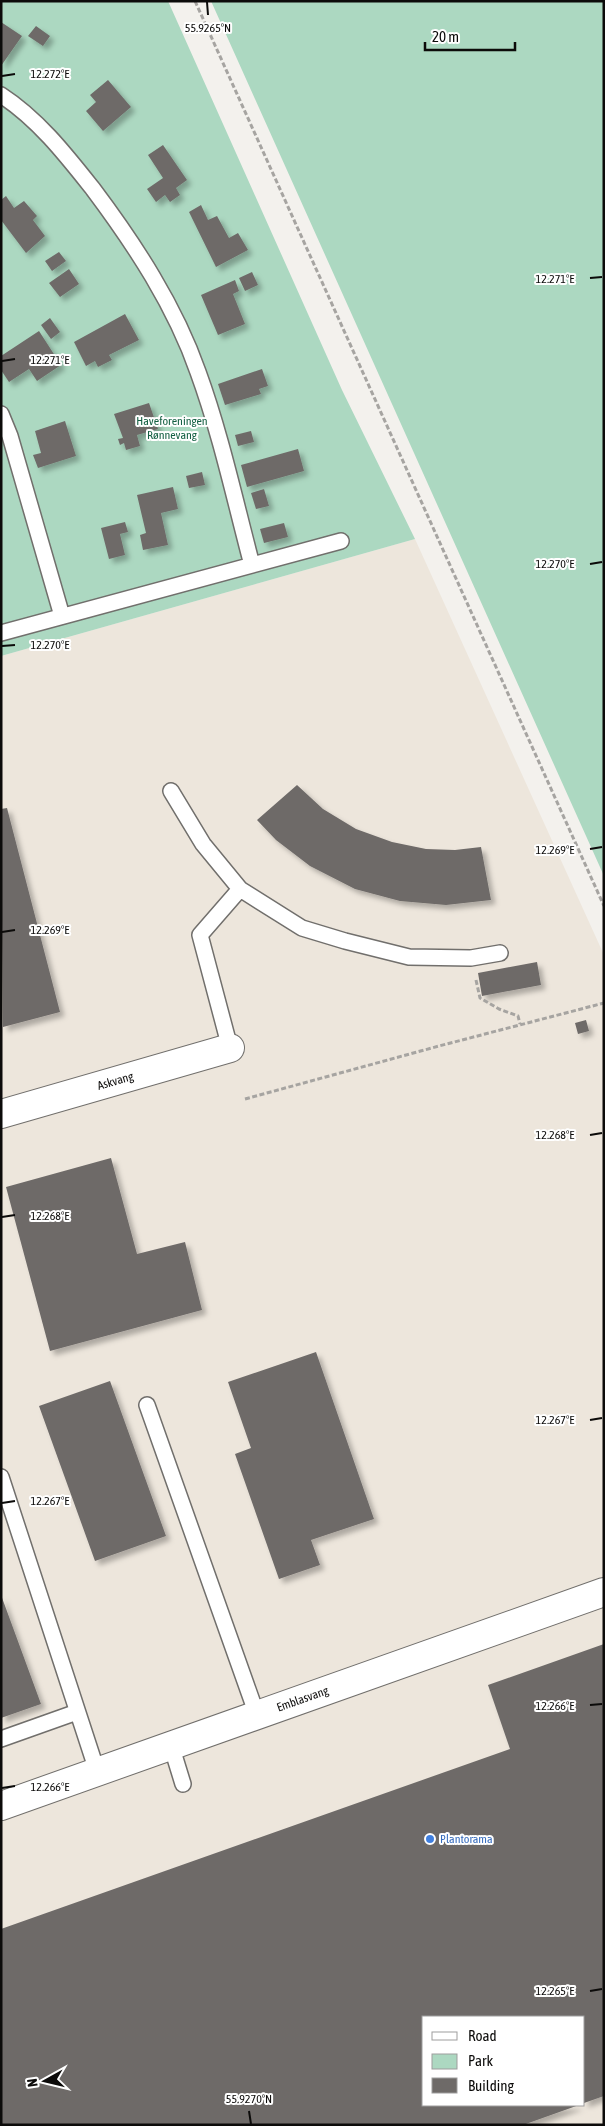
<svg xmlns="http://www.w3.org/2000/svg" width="605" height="2126" viewBox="0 0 605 2126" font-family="'Asap Condensed',sans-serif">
	<defs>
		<filter id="shadow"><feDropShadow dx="4.5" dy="4.5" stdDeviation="2.5" flood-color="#0004"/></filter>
	</defs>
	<rect width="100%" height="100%" fill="#f3f1ed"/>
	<!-- built -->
	<path fill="#ede6dc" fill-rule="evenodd" d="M415,539l189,416v1170h-603v-1469zM424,2017h160v88h-160z"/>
	<!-- green -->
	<path fill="#acd8c1" d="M1,1h167l174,389 73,149 -414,117z
		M211,1h393v875z"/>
	<!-- building -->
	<path fill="#6e6a68" filter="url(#shadow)" d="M1,22l21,14 -21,30z
		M36,26l14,10 -7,10 -15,-10z
		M108,80l23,27 -28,24 -17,-20 10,-9 -6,-7z
		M163,145l24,35 -11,8 4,7 -10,7 -5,-7 -9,7 -9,-13 16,-11 -15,-23z
		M6,196l8,12 10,-7 13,15 -4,4 12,16 -19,17 -25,-33v-20z
		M201,205l7,15 9,-4 12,22 9,-5 10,17 -32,17 -27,-55z
		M59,252l7,9 -14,10 -7,-10z
		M69,269l10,15 -19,13 -11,-14z
		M252,272l6,13 -13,6 -6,-13z
		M235,280l4,11 -6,3 12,30 -27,11 -17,-40z
		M125,314l14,26 -30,15 3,5 -14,7 -3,-6 -9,5 -12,-24z
		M50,318l10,14 -9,7 -10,-14z
		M39,331l22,34 -24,16 -8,-12 -20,13 -8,-12v-14z
		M262,369l6,17 -9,3 2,5 -36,11 -7,-21z
		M149,403l9,26 -21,6 3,11 -14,4 -2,-7 -4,2 -2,-6 5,-1 -9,-24z
		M65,421l11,35 -38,12 -5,-13 8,-2 -6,-22z
		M251,431l3,11 -16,4 -3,-11z
		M298,449l6,22 -57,16 -6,-22z
		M202,472l3,13 -16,3 -3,-12z
		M173,487l5,22 -17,4 7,32 -25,5 -3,-15 6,-2 -9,-38z
		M264,489l5,17 -13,3 -5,-16z
		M125,522l3,10 -8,2 5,21 -16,4 -8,-31z
		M284,523l4,14 -24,6 -4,-14z
		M297,785l26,24 33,20 36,13 34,7 29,1 26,-3 10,53 -45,5 -46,-4 -45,-12 -45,-23 -34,-26 -19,-20z
		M7,808l53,204 -57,15 -2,-218z
		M537,962l4,23 -59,11 -4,-23z
		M586,1020l3,11 -11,3 -3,-11z
		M111,1158l26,96 48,-12 17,68 -152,41 -44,-164z
		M316,1352l58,167 -63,21 9,25 -41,14 -44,-125 16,-6 -23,-66z
		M110,1381l56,155 -71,25 -56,-155z
		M1,1595l40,109 -40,14z
		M604,1644v452l-20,7v-86h-160v88h155l-56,20h-522v-196l509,-180 -22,-64z"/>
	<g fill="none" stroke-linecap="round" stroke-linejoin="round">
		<defs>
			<path id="service" d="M1,95c37,24 65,60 92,94 42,56 82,117 105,183 23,63 37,129 54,193
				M1,414l9,22 52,180
				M1,633l340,-92
				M171,791l32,53 37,45 62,39 43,13 64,16 62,1 29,-5
				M230,1048l-30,-113 40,-46
				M147,1405l110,310
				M1,1477l96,294
				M1,1739l76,-27
				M171,1745l12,39"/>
			<g id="minor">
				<path id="s1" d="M1,1114l229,-66"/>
				<path id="s2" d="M1,1806l603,-214"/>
			</g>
		</defs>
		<!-- service casing -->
		<use href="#service" stroke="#716f6c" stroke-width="18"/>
		<!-- minor casing -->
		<use href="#minor" stroke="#716f6c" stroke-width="30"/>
		<!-- path -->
		<path stroke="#a6a4a1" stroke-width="3" stroke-dasharray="5 2.5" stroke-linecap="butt" d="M195,1l409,905
			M476,980l4,18 19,11 19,7 2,8
			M245,1099l194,-53 165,-43"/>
		<!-- service -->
		<use href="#service" stroke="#fff" stroke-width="15"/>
		<!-- minor -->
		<use href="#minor" stroke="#fff" stroke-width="28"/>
	</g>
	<!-- ticks -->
	<path fill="none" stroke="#0c0b0a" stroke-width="2" d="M207,2l1,13M2,76l13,-2M590,278l12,-1M2,361l13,-2M590,564l12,-2M2,646l13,-1M590,849l12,-2M2,932l13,-2M590,1135l12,-2M2,1217l13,-2M590,1420l12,-2M2,1503l13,-2M590,1705l12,-1M2,1788l13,-2M590,1991l12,-2M249,2111l2,13"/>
	<!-- markers -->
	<circle fill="#3f7fe0" stroke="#fff" stroke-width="2" cx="430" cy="1839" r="5"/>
	<g text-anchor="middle" stroke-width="4" stroke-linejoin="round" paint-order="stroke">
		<!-- park labels -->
		<g font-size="12" fill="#135f42" stroke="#fff">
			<text x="172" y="425">Haveforeningen<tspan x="172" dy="14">Rønnevang</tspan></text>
		</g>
		<!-- street labels -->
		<g font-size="12" fill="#0c0b0a" stroke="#fff">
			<text dy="4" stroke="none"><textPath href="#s1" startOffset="119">Askvang</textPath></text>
			<text dy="4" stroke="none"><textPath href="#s2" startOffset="320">Emblasvang</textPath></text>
		</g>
		<!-- shop labels -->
		<g font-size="12" fill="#366cbe" stroke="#fff" text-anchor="start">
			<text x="440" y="1843">Plantorama</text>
		</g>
	</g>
	<g font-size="12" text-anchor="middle" fill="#0c0b0a" stroke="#fff" stroke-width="4" stroke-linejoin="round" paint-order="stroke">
		<text x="208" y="32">55.9265°N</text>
		<text x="50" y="78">12.272°E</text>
		<text x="555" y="283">12.271°E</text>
		<text x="50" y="364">12.271°E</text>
		<text x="555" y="568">12.270°E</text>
		<text x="50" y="649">12.270°E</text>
		<text x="555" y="854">12.269°E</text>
		<text x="50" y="934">12.269°E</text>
		<text x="555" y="1139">12.268°E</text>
		<text x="50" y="1220">12.268°E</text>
		<text x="555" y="1424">12.267°E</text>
		<text x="50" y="1505">12.267°E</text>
		<text x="555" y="1710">12.266°E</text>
		<text x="50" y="1791">12.266°E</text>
		<text x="555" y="1995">12.265°E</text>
		<text x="249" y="2103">55.9270°N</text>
	</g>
	<!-- border -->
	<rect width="605" height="2126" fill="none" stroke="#0c0b0a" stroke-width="5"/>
	<!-- legend -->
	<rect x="422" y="2016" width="162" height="90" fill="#ffffff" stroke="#9e9d9d"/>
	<rect x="432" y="2032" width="25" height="8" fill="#ffffff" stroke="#9e9d9d"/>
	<text x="468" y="2041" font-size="15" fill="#0c0b0a">Road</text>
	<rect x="432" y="2054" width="25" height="15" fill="#acd8c1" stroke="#9e9d9d"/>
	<text x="468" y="2066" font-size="15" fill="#0c0b0a">Park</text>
	<rect x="432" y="2078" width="25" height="15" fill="#6e6a68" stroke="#9e9d9d"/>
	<text x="468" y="2091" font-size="15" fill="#0c0b0a">Building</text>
	<!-- north arrow -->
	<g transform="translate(45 2081) rotate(262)" stroke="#ffffff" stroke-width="4" paint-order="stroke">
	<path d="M0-4L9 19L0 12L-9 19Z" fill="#0c0b0a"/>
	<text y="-8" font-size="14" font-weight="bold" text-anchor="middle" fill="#0c0b0a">N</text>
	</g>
	<!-- scale -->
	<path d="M425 42v8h90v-8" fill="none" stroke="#0c0b0a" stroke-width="2.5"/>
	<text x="432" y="42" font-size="15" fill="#0c0b0a" stroke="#ffffff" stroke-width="4" paint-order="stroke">20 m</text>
</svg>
